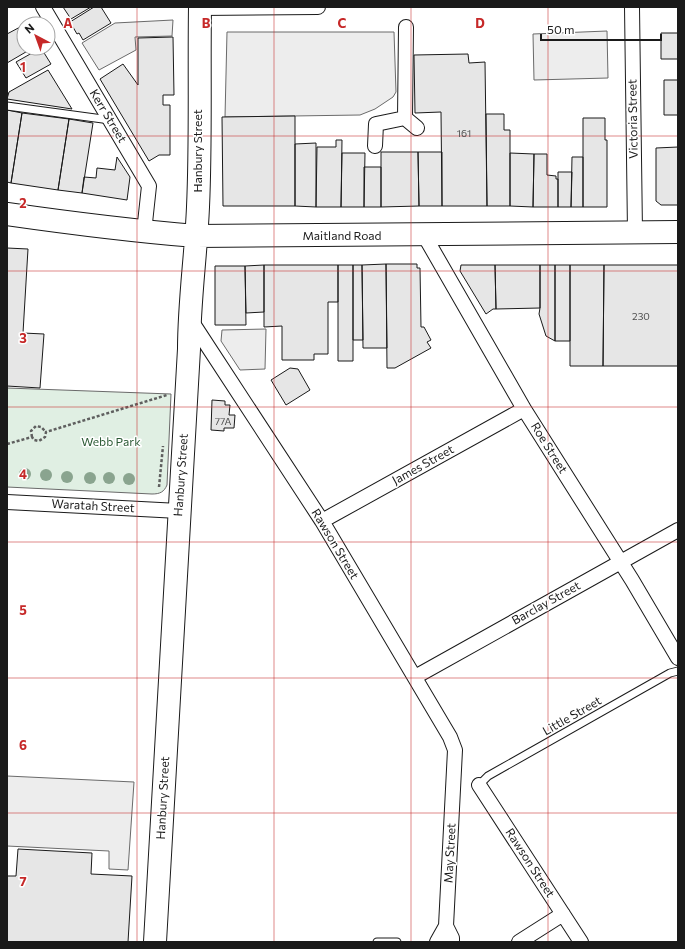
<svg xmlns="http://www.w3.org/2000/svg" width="685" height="949" viewBox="0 0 685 949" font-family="Commissioner,sans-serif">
	<rect width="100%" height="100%" fill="#fff"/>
	<!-- green -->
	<path fill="#e0efe3" stroke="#6a6a6a" d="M7,388l164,6 -4,91c-3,7 -7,9 -15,9l-145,-7z"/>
	<!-- parking -->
	<path fill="#ededed" stroke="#6a6a6a" d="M173,20l-1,16 -37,1 1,13 -37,20 -17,-27 33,-20z
		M607,31l1,47 -74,2 -1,-46z
		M227,32h167l2,60 -3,5 -18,12 -15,6 -135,2z
		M266,329l-1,40 -25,1 -19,-29 1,-11z
		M7,776l127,6 -6,88 -19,-1v-18l-102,-5z"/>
	<!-- building -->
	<path fill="#e6e6e6" stroke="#1a1a1a" d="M63,7h28l-20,12z
		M94,7h7l10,16 -28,17 -4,-7 -2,1 -7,-12z
		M22,26l2,4v18l7,1 -24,14v-29z
		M661,33h17v26h-17z
		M173,37l1,58h-11v10h7v50h-11l-10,6 -49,-82 23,-15 15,21v-47z
		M41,48l10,16 -25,14 -10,-16z
		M468,54l1,9 16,-1 2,144h-45l-1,-94 -26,1 -1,-58z
		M48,70l24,39 -65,-10 2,-7z
		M664,80h14v35h-14z
		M7,110l15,3 -11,70 -4,-1z
		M22,113l47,6 -11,71 -47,-7z
		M486,114h18v16h6v76h-23z
		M295,116v90h-72l-1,-89z
		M583,118h22v22h2v67h-24z
		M69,119l24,4 -11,70 -24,-3z
		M336,140h6l-1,67h-25l1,-60h19z
		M316,143v64l-21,-1v-62z
		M678,147v58h-17l-5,-4v-53z
		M381,152h37l1,54 -38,1z
		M418,152h24v54h-23z
		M342,153h23l-1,54h-23z
		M510,153l24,1 -1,53 -23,-1z
		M534,154h13v21l9,1v3h2v28h-25z
		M117,157l13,20 -3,23 -45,-7 2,-16 12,1 1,-10 18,2z
		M572,157h11v50h-12z
		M364,167h17v40h-17z
		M558,172h14l-1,35h-13z
		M7,248l21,1 -5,84 21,1 -4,54 -33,-2z
		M386,264h31v4h3l1,59h3l7,13 -4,2 4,6 -36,20h-8z
		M386,264l1,84h-24l-1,-83z
		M264,265v47l-18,1 -1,-47z
		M264,265h74v37h-10v52h-14v6h-32v-34l-18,1z
		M338,265h15v96h-15z
		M353,265h9l1,75h-10z
		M461,265h34l1,44h-3l-7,5 -26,-43z
		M495,265h45v43l-44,1z
		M540,265h15v76l-9,-5 -7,-22 1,-6z
		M555,265h15v76h-15z
		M570,265h34l-1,101h-33z
		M604,265h74v101h-75z
		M215,266h30l1,59h-31z
		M290,368l8,1 12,21 -24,15 -15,-25z
		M212,400l13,1v4h5l-1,10h6l-1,13h-10v3l-13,-1z
		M18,849l74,4 -1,21 41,2 -4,66h-121v-66h9z"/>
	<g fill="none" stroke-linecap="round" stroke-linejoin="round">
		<defs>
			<path id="lane" d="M7,106l103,14
				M479,785l9,-9 182,-103 8,-2
				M377,942h20"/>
			<path id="street" d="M43,7l106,179 -5,46
				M632,7l3,225
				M200,8l118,-1
				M405,118l12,10
				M375,146l1,-22 29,-6 1,-91
				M424,235l100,174 108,171 46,78
				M190,319l132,202 128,216 5,13 -9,176 -9,16
				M7,502l172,9
				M322,521l202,-112
				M415,677l263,-147
				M479,785l102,157
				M446,926l6,12v4
				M519,942l44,-28"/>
			<path id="primary" d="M7,214c63,9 126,17 189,22l482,-4
				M155,942l34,-593c0,-47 7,-94 9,-142 3,-66 1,-133 2,-200"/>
		</defs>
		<!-- lane casing -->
		<use href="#lane" stroke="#1a1a1a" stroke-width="9"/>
		<!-- street casing -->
		<use href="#street" stroke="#1a1a1a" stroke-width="16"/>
		<!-- primary casing -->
		<use href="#primary" stroke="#1a1a1a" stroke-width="24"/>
		<!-- path -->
		<path stroke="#5f5f5f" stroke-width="2.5" stroke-dasharray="3 2" stroke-linecap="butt" d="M32,437l-1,-6 5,-5 5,1 5,5
			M7,444l25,-7 2,3 5,1 6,-4 1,-5 121,-37
			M159,487l4,-41"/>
		<!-- lane -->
		<use href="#lane" stroke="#fff" stroke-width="7"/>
		<!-- street -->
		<use href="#street" stroke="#fff" stroke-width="14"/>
		<!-- primary -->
		<use href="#primary" stroke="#fff" stroke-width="22"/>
	</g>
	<!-- trees -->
	<g fill="#8aa48f">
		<circle cx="25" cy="474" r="6"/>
		<circle cx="46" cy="475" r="6"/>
		<circle cx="67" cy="477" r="6"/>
		<circle cx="90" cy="478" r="6"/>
		<circle cx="109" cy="478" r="6"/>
		<circle cx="129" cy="479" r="6"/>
	</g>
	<!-- grid -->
	<path fill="none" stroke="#c62828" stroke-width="1" stroke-opacity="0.55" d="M137,7v935M274,7v935M411,7v935M548,7v935M7,136h671M7,271h671M7,407h671M7,542h671M7,678h671M7,813h671"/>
	<g text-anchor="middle" stroke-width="3" stroke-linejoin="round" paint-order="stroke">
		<!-- number labels -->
		<g font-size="10" fill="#4d4d4d">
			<text x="464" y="137">161</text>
			<text x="641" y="320">230</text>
			<text x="223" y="425">77A</text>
		</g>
		<!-- street labels -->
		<g font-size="12" fill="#1a1a1a" stroke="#fff">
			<text transform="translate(108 116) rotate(59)" y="4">Kerr Street</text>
			<text transform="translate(633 119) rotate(-91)" y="4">Victoria Street</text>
			<text transform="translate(198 151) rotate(-90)" y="4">Hanbury Street</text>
			<text x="342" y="240">Maitland Road</text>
			<text transform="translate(549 448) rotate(58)" y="4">Roe Street</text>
			<text transform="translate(423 465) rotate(-29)" y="4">James Street</text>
			<text transform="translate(181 475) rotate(-86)" y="4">Hanbury Street</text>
			<text transform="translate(93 506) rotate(3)" y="4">Waratah Street</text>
			<text transform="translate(335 544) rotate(59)" y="4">Rawson Street</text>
			<text transform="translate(546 603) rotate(-29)" y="4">Barclay Street</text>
			<text transform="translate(572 716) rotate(-30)" y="4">Little Street</text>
			<text transform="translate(163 798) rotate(-87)" y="4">Hanbury Street</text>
			<text transform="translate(450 853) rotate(-87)" y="4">May Street</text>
			<text transform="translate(530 863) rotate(57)" y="4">Rawson Street</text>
		</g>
		<!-- park labels -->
		<g font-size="12" fill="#2b5a34" stroke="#fff">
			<text x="111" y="446">Webb Park</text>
		</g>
	</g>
	<g font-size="13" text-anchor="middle" font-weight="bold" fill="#c62828" stroke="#fff" stroke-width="3" stroke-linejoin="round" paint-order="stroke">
		<text x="68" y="28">A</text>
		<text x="206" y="28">B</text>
		<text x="342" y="28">C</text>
		<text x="480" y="28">D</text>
		<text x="23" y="72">1</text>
		<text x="23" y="208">2</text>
		<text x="23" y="343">3</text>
		<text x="23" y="479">4</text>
		<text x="23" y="615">5</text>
		<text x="23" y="750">6</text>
		<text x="23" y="886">7</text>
	</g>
	<!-- border -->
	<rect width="685" height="949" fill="none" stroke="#1a1a1a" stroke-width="16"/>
	<!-- north arrow -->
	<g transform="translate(36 36) rotate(319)"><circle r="19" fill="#ffffff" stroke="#a3a3a3"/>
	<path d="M0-3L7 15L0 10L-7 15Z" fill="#c62828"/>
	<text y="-6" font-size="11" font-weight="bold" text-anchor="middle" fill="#1a1a1a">N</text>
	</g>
	<!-- scale -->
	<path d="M541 34v6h120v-6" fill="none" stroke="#1a1a1a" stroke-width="2"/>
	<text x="547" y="34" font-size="12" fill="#1a1a1a" stroke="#ffffff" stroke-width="3" paint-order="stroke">50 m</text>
</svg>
